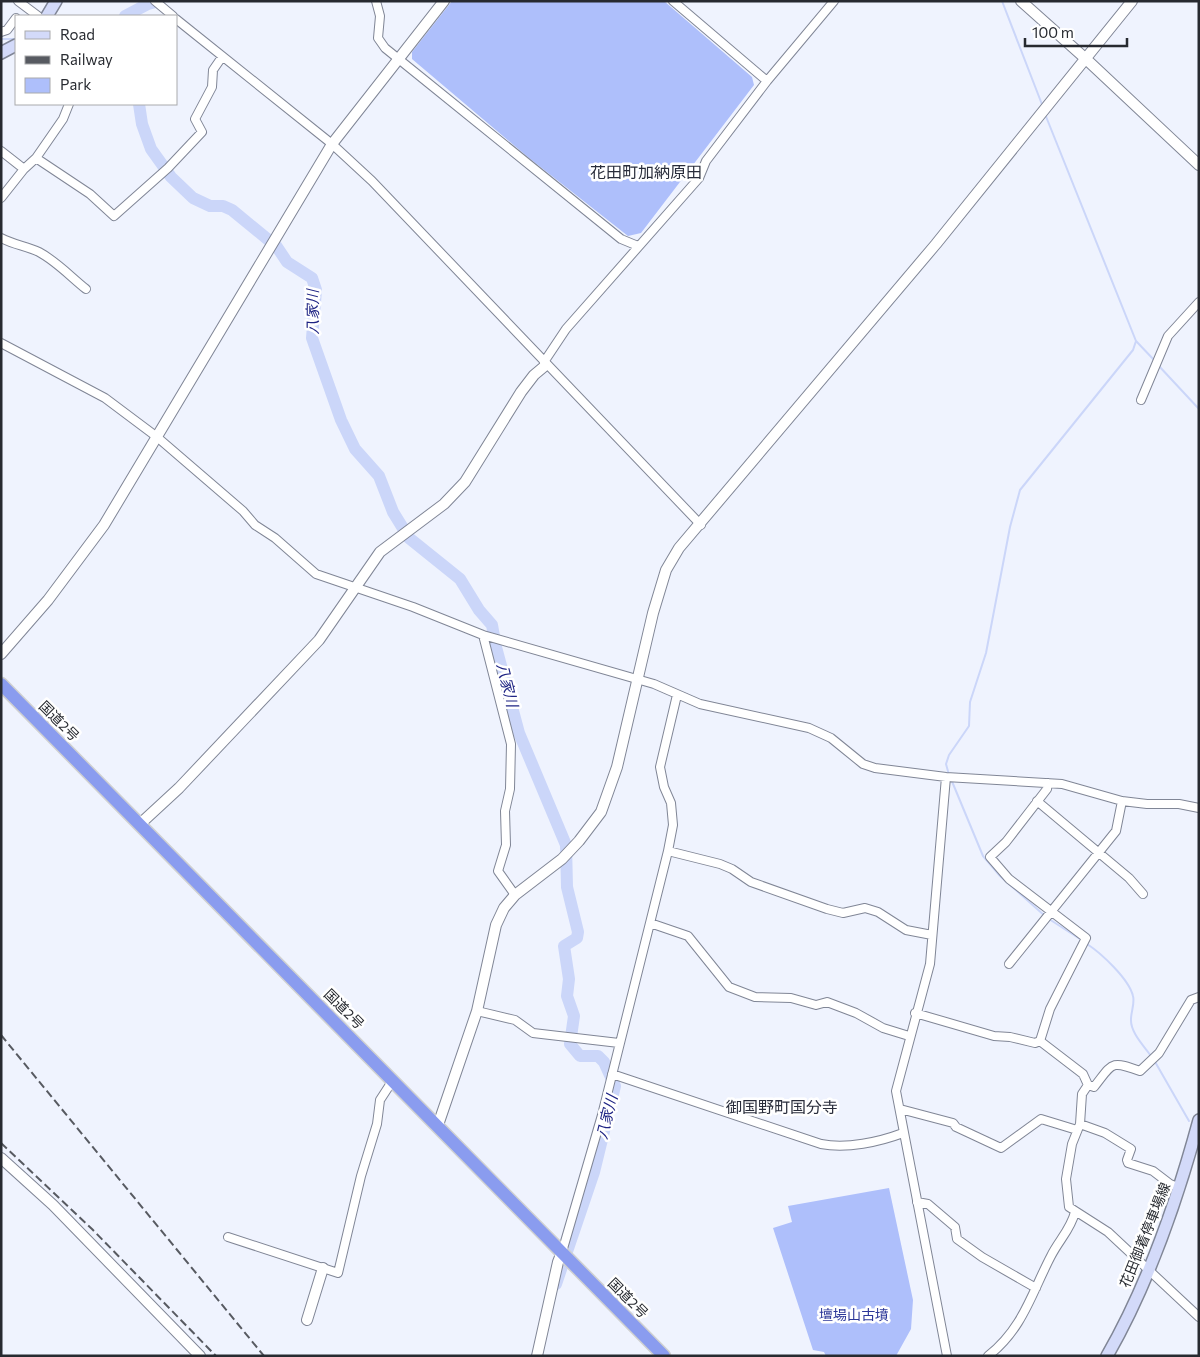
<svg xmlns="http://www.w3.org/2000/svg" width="1200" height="1357" viewBox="0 0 1200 1357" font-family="Commissioner,'Noto Sans JP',sans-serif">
	<rect width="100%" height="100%" fill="#eff3fe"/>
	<!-- green -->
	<path fill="#aebffb" d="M452,1h212l88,76 2,8 -113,148 -13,3 -99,-78 -117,-99v-7z
		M889,1188l24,112 -2,29 -15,27h-70l-2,-4 -11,-2 -40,-122 19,-6 -4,-16z"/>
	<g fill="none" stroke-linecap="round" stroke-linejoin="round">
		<!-- stream -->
		<path stroke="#cbd6f9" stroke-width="2" d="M1002,1l41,106
			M42,13l7,-12
			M1,39h15
			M1045,114l91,227 19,20
			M1158,365l41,44
			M949,775l-3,-11 3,-9 20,-29 1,-24 16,-49 24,-126 10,-37 113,-140 3,-9
			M951,779l32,77 17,20 45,40
			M1049,919l34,22
			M1087,944c14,9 42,35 46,52 2,7 -2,16 -2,23 -1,13 13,27 20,37
			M1154,1060l35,61"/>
		<!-- river -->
		<path stroke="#cbd6f9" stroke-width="12" d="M125,16l23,-12 11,-3
			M139,104l3,20 9,25 20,28 22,21 17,8h13l9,4 45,37 10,15 25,16 4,12 -4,48 29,82 14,29 24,27 14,36 16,26 51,41 19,31 13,15 4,22 23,86 47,112 1,42 11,45 -1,6 -13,8 5,33 -2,17 7,20 -4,28 10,12h18l6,6 11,24 -21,86 -38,112"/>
		<defs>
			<path id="minor" d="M18,1l20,15
				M155,1l18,15
				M376,1l4,15 -2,22 7,10 236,191 17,7
				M673,1l94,80
				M176,19l156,125 40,37 329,344
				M1,32l6,-2 9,-12
				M1,151l23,18
				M36,158l27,-39 6,-15
				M1,198l23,-29 12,-11 54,36 24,22 54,-48 34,-36 -7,-13 17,-32 1,-17 9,-13
				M1,238c13,7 26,8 38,14 17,9 32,25 47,37
				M1,343l104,55 52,39 86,74 12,14 20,13 41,36 97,33 70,28 171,49 46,20 109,24 22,10 32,26 12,4 71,9 116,7 60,17 25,3h32l20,4
				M544,362l22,-33 133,-151 7,-17 61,-80 67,-80
				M1141,400l27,-64 31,-34
				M483,635l28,109 -1,45 -5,22 1,34 -8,26 17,24
				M946,777l-16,187 -34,127 51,265
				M1037,801l92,77 14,16
				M668,851l52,13 12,5 19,13 76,27 16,4 22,-5 13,4 28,18 26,5
				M650,923l38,13 41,51 26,10 36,1 25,7 11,-3 29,11 27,15 26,8
				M1009,964l107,-133 6,-30
				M477,1011l38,9 18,13 86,10
				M915,1013l79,23 16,1 25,6 5,-2
				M1040,1041l10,-32 36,-71 -77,-59 -19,-22 16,-15 41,-53 1,-6
				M1040,1041l43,33 5,11
				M612,1074l209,70c26,5 58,-2 82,-11
				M1088,1085l-6,9 -2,30 -8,20 -6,35 3,28 39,25 91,85
				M1088,1085l6,2c19,-24 16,-27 46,-16l19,-18 32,-53 8,-3
				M900,1109l53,14 3,4 45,21 40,-29 36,11
				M1080,1124l25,9 26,16 -4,11 1,3 25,8 17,13 10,4
				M917,1202l11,2 27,23 2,12 25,18 54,31
				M228,1237l110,36 23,-97 16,-52 3,-24 13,-20
				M562,1252l40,-137 66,-264 5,-26 -2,-22 -7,-16 -4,-20 17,-72
				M988,1356c35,-27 44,-64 63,-100 8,-16 20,-27 24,-44"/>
			<path id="tertiary" d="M1021,1l65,58 113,106
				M1,654l47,-54 56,-75 228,-381 112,-143
				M140,824l39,-36 140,-148 61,-88 64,-48 21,-22 56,-90 13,-17 12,-10
				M438,1125l39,-114 19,-86 8,-17 11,-13 47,-36 17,-18 22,-29 16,-45 36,-154 13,-43 13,-22 257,-304 196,-243
				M1,1158l52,47 147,151
				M307,1320l16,-52
				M537,1356l21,-94 4,-10"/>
			<path id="secondary" d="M47,16l9,-15
				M1,53l15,-8
				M1107,1356c42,-73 70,-155 92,-236"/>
			<path id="trunk" d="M1,684l663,672"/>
		</defs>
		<!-- minor casing -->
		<use href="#minor" stroke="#808696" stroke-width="10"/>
		<!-- tertiary casing -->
		<use href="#tertiary" stroke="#808696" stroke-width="12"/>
		<!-- secondary casing -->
		<use href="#secondary" stroke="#808696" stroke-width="14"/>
		<!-- trunk casing -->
		<use href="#trunk" stroke="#cfd0d1" stroke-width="15"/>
		<!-- minor -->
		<use href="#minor" stroke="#fff" stroke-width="8"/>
		<!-- tertiary -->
		<use href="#tertiary" stroke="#fff" stroke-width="10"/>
		<!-- secondary -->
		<use href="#secondary" stroke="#d3daf9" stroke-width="11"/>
		<!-- trunk -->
		<use href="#trunk" stroke="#8a9cef" stroke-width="12"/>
		<!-- rail -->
		<path stroke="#575a61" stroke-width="2" stroke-dasharray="8 4" stroke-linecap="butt" d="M1,1035l263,321
			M1,1143l91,86 124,127"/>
	</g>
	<g text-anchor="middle" stroke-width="5" stroke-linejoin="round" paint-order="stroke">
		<!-- street labels -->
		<g font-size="14" fill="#272a30" stroke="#fff">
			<text transform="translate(59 721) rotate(45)" y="5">国道2号</text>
			<text transform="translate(344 1009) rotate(45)" y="5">国道2号</text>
			<text transform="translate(1145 1235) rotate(-68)" y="5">花田御着停車場線</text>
			<text transform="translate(628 1298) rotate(45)" y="5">国道2号</text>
		</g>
		<!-- park labels -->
		<g font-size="14" fill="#2c3798" stroke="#fff">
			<text x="854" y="1320">壇場山古墳</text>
		</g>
		<!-- water labels -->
		<g font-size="15" font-style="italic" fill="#1f2484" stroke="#fff">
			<text transform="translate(313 312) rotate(-90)" y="5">八家川</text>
			<text transform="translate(507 685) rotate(76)" y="5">八家川</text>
			<text transform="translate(607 1117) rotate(-76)" y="5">八家川</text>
		</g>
		<!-- quarter labels -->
		<g font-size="16" fill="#292d3b" stroke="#fff">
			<text x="646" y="178">花田町加納原田</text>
			<text x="782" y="1113">御国野町国分寺</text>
		</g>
	</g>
	<!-- border -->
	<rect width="1200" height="1357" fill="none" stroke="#272a30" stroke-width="5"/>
	<!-- legend -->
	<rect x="15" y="15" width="162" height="90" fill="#ffffff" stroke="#a9aaac"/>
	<rect x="25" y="31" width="25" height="8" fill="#d3daf9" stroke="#a9aaac"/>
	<text x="60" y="40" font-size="15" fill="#272a30">Road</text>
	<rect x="25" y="56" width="25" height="8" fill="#575a61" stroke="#a9aaac"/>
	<text x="60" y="65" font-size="15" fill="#272a30">Railway</text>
	<rect x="25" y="78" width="25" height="15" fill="#aebffb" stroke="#a9aaac"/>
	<text x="60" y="90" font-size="15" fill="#272a30">Park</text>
	<!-- scale -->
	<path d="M1025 38v8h102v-8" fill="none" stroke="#272a30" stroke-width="2.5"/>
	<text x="1032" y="38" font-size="15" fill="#272a30" stroke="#ffffff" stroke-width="4" paint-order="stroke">100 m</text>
</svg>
